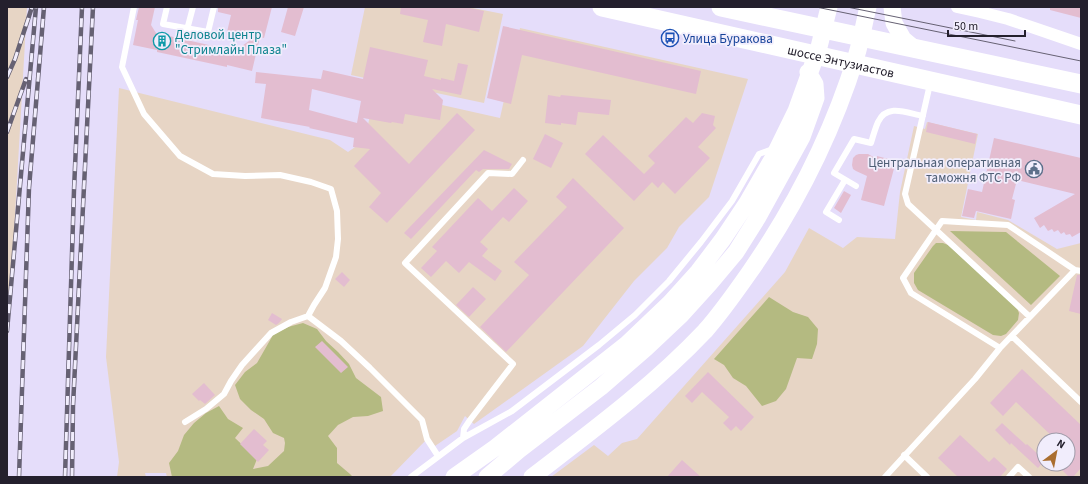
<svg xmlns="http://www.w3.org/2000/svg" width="1088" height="484" viewBox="0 0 1088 484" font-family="'Source Sans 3',sans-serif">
	<rect width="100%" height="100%" fill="#e5ddfa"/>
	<!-- industrial -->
	<path fill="#e7d5c5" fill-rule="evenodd" d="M7,7h20l-20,348z
		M365,7h103l35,7 -19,89 -133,-28z
		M520,28l228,51 -39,118 -30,30 -12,21 -33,33 -51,65 -109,78 -9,-8 -8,15 -22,15 -8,-7 -37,38h-223l-1,-4h-21l1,4h-29l2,-15 -13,-105 13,-269 211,52 18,12 17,-12 10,-50 125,28z
		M927,122l51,12 -17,83 15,3 1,-8 31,8 49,29 24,-6v234h-530l43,-32 14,11 14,-13 15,-4 148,-167 24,-44 34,20 14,-11 38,2 5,-47 14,-66 11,3zM1044,440h24v24h-24z"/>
	<!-- green -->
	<path fill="#b4ba81" d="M950,231l56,1 54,44 -29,29z
		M936,243h7l5,2 68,61 3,7 -1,7 -12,14 -5,2 -8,-1 -75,-45 -4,-7v-10l19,-27z
		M769,297l24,15 15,5 10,12 -1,15 -5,15 -15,-1 -11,31 -10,12 -14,5 -16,-20 -13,-8 -9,-13 -10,-6z
		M303,323l14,6 9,12 12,11 11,12 7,14 25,19 2,14 -15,5 -15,1 -15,8 -10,11 9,12v15l13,11 3,3h-181l-3,-14 9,-12 6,-16 10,-12 12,-10 13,-7 9,13 15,9 -8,10 22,21 -4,10 15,-3 16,-15 1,-8 -1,-5 -11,-5 -9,-14 -13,-9 -11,-11 -5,-14 10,-13 12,-9 16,-28 15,-8z"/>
	<!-- building -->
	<path fill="#e3bdd0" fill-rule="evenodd" d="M139,7h16l-4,18 5,8 79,18 18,-13 -26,-6 4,-17 -13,-3v-5h54l-8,31 -4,-1 -8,34 -25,-6v2l-70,-15v-2l-24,-5 5,-25h-2z
		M288,7h16l-9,29 -14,-4z
		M401,7h64l19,4 -5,21 -33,-8 -4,22 -19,-4 5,-22 -28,-6z
		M1050,7h31v11l-31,-8z
		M503,26l198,45 -5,23 -174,-39 -11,49 -24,-6z
		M370,47l58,13 -4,16 17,4v-2l13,3 4,-18 10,2 -7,30 -29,-6 11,11 -3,20 -35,-6 -2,10 -11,-2 -1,1 -28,-5 46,46 48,-51 18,17 -88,93 -18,-16 12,-14 -27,-27 16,-17 -17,-2 1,-9 -45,-10 1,-1 -49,-9 5,-34 -11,-1 1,-11 65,7 2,-9 40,9zM312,89l49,12 -4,22 -48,-13z
		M548,95l12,2 1,-2 50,5 -2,15 -31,-3 -2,13 -15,-2v2l-16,-2z
		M702,113l13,3 -2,9 3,3 -18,19 12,11 -35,36 -12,-12 -5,6 -6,-6 -18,19 -49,-47 18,-19 41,39 11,-11 -7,-7 38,-39 7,6z
		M928,122l49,12 -2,10 -49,-12z
		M545,134l18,9 -12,25 -18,-9z
		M994,138l87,20v74l-9,5 -2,-3 -4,1 -2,-3 -3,2 -3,-4 -4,2 -2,-3 -4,2 -4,-6 -4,3 -6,-10 41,-24 -58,-14 -5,19 3,1 -4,19 -35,-8 -2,7 -12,-2 6,-27 14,3z
		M484,150l28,14 -3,5h-26l-4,3 -3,-2 -65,69 -7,-6z
		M859,154h9l9,5v-3l19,5 -12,45 -23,-6 6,-24 -11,-5 -3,-2 -1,-4 1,-7 3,-3z
		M573,178l51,50 -118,124 -26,-25 49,-52 -15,-13 53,-55 -11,-10z
		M514,188l14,13 -19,21 -6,-5 -23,25 8,7 -6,7 20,15 -7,10 -26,-19 -10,11 -13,-12 -15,16 -10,-9 16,-17 -5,-4 46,-49 14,13z
		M844,191l7,4 -10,18 -7,-5z
		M342,272l8,8 -6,7 -9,-8z
		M1077,275h4v39l-12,-3z
		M473,287l13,12 -17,18 -13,-12z
		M272,313l10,6 -3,4 -3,2 -8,-5z
		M322,341l26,26 -7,6 -26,-26z
		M1022,369l59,56v43l-8,9h-4l-13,-13h12v-24h-12l-40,-38 -13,14 -13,-13z
		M708,372l46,45 -13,14 -5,-5 -5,5 -8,-8 6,-6 -27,-25 -10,11 -7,-7z
		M204,383l11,12 -10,9 -5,-4 -1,1 -7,-7z
		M1002,423l24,22 1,-1 17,16v1l-6,7 -27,-25 -1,2 -15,-15z
		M254,429l13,12 -4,4 6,5 -11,12 -18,-18z
		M960,435l29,27 5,-5 13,12 -7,8h-42l-20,-19z
		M682,460l19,17h-34z"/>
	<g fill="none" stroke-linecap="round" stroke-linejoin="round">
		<!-- lane -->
		<path stroke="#fff" stroke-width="6" d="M134,7l-12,60 22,47 36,42 33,18 32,2 35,-1 31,7 20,7 6,22 1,28 -2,18 -11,31 -11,17 -6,11 -17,6 -20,11 -29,32 -11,16 -7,13 -18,15 -21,13
			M167,7l-4,17 45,8 6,-25
			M188,26l5,-19
			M930,84l-25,110 3,10 122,113
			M856,186l-22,-13 20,-34 17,4c2,-7 4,-14 7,-21 9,-19 29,-9 45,-6
			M839,220l-13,-8 19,-32
			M1075,270l-75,78 -89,-55 -8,-15 39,-57 66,4 67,45 6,1
			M308,316l33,25 29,27 52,52 5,19 11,17
			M1012,336l69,66
			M463,438l1,-9 6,-9 43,-56 -108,-101 83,-90 24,1 11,-14
			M904,455l23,22
			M411,477l52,-39 49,-27 87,-66 36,-30 34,-34 32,-39 31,-41 27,-47 11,-4 3,1
			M885,477l90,-98 25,-31
			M1009,477l9,-10 11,10"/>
		<!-- street -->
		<path stroke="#fff" stroke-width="12" d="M957,7l23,5 28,7 73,25"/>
		<!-- secondary -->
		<path stroke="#fff" stroke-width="17" d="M892,7l2,16 9,16 12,10
			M454,477l41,-29 132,-104 43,-41 28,-31 25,-33 24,-36 26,-45 23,-47 23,-64 10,-40
			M487,477l32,-27 82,-63 45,-39 35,-33 29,-32 26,-31 22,-35 44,-80 14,-39 -1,-14 -7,-12
			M532,477c60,-46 121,-91 173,-146 16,-18 30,-38 44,-58 46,-66 83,-139 107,-216 5,-16 8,-33 12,-50"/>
		<!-- primary -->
		<g stroke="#fff" stroke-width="19">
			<path id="s1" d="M602,7l479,108"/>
			<path d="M721,7l360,77"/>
		</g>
		<!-- tram -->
		<path stroke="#666173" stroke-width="1" d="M816,7l265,54
			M847,7l168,34"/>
		<defs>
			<path id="rail" d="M7,77l8,-18 17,-52
				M7,132l19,-53
				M7,331l29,-324
				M19,477l10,-289 15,-181
				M65,477l9,-287 8,-183
				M72,477l1,-71 20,-399"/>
		</defs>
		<!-- rail casing -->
		<use href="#rail" stroke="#666173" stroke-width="4.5"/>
		<!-- rail -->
		<use href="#rail" stroke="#f1edfc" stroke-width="3" stroke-dasharray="9" stroke-linecap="butt"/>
	</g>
	<!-- icons -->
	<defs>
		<symbol id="bus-ring" viewBox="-11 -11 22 22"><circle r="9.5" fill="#f1edfc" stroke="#1a4fb4" stroke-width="1.5"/><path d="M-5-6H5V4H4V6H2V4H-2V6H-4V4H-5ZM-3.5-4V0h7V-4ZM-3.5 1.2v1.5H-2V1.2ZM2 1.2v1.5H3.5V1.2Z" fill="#1a4fb4"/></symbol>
		<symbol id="building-ring" viewBox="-11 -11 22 22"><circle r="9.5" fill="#f1edfc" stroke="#0f9aa8" stroke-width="1.5"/><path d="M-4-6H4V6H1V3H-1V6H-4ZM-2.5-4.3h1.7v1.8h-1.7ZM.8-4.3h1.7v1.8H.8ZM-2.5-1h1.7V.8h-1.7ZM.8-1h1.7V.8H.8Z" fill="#0f9aa8"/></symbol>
		<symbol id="civic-ring" viewBox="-11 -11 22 22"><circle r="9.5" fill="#f1edfc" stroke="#5c6f8a" stroke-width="1.5"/><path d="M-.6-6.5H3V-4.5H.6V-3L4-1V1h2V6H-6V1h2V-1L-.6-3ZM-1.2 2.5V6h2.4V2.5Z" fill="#5c6f8a"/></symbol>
	</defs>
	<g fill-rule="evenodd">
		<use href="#bus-ring" x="660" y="28" width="20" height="20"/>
		<use href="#building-ring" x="152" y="31" width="20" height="20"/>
		<use href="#civic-ring" x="1024" y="159" width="20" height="20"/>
	</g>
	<g text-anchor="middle" stroke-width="3.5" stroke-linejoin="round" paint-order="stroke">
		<!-- culture labels -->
		<g font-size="13" fill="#0d838f" stroke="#f1edfc" text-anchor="start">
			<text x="175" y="39">Деловой центр<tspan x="175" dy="15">"Стримлайн Плаза"</tspan></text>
		</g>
		<!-- transit labels -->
		<g font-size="13" fill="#164399" stroke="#f1edfc" text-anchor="start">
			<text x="683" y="43">Улица Буракова</text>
		</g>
		<!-- street labels -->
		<g font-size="13" fill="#24202d" stroke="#f1edfc">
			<text dy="5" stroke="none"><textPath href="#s1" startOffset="245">шоссе Энтузиастов</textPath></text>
		</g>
		<!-- service labels -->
		<g font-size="13" fill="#4e5e75" stroke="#f1edfc" text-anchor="end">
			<text x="1021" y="167">Центральная оперативная<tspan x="1021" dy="15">таможня ФТС РФ</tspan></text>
		</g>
	</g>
	<!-- border -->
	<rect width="1088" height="484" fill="none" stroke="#24202d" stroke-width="16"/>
	<!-- north arrow -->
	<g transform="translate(1056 452) rotate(32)"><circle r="19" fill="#f1edfc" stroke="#9f9ba9"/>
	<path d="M0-3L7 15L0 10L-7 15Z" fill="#aa6e30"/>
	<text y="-6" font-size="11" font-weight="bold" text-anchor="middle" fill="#24202d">N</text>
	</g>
	<!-- scale -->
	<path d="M948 30v6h77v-6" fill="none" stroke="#24202d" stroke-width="2"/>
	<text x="954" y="30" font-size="12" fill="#24202d" stroke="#f1edfc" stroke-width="3" paint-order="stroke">50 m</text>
</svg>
